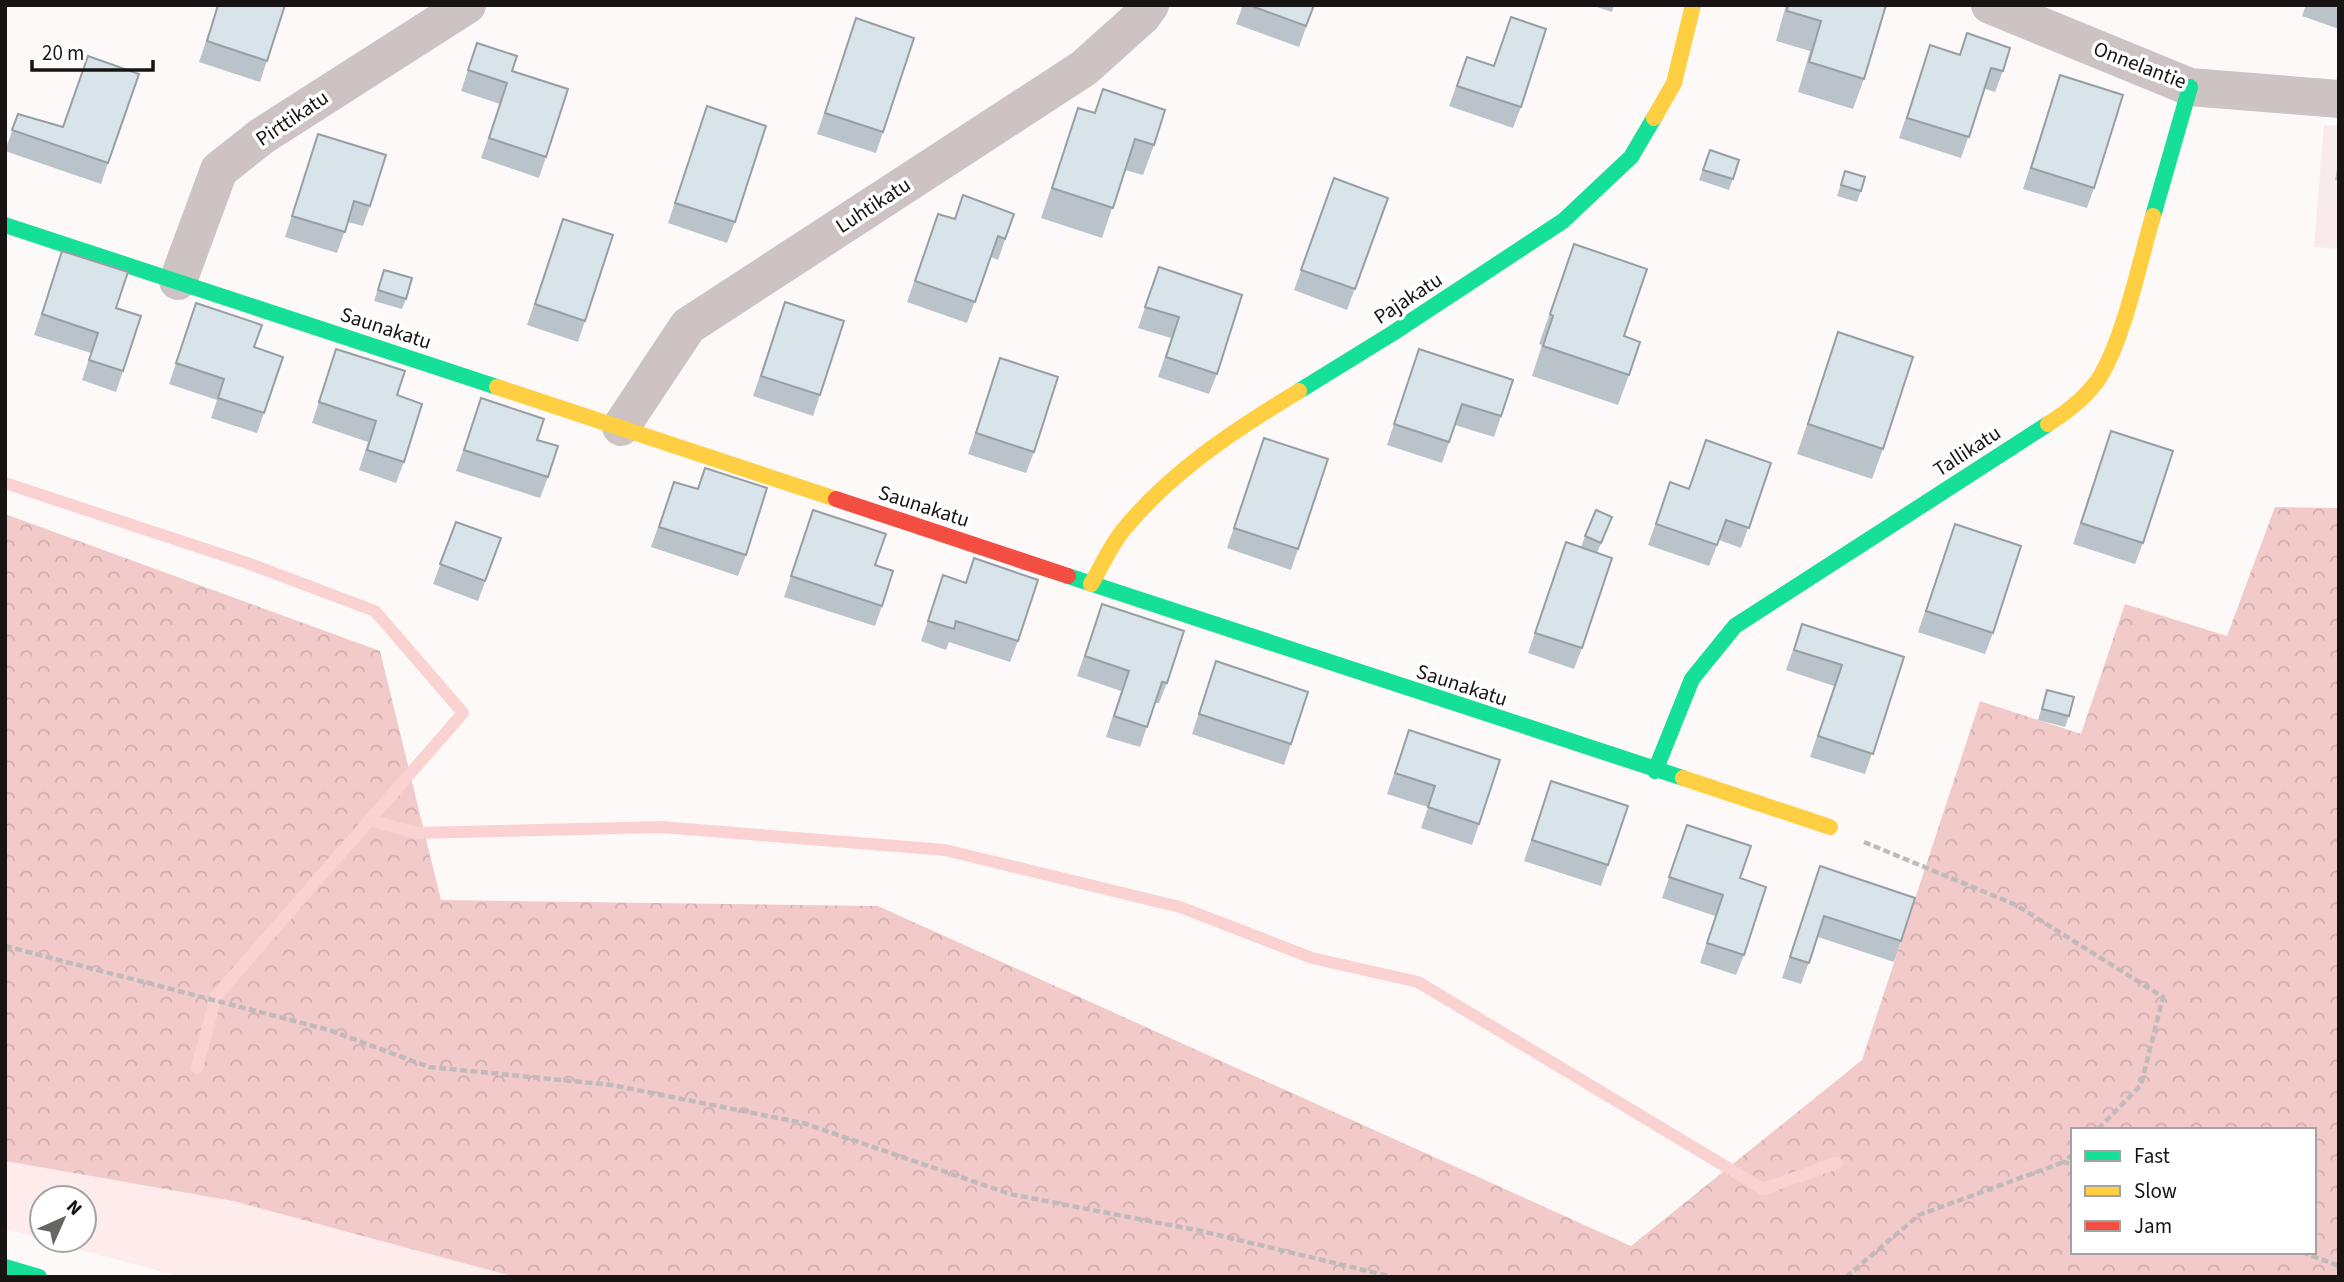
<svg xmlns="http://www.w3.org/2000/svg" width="2344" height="1282" viewBox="0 0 2344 1282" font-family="'Source Sans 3',sans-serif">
	<defs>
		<pattern id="forest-crowns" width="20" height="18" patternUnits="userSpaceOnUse" patternTransform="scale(1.75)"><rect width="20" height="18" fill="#f3caca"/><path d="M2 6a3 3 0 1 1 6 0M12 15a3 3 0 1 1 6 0" fill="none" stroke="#d0adad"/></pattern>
	</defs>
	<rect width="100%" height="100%" fill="#fdf9f9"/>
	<!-- built -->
	<path fill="#f9ebeb" d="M2324,125l15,1v123l-25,-2z"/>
	<!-- grass -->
	<path fill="#feecec" d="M5,1161l228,40 282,76h-333l-138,-37h40v-42h-42v41l-37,-10z"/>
	<!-- forest -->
	<path fill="url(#forest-crowns)" fill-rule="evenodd" d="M2275,507l64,1 -2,769h-1822l-282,-76 -228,-40v-647l375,137 61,249 437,6 753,340 231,-186 118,-359 101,33 44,-130 102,32zM2073,1130h241v122h-241z"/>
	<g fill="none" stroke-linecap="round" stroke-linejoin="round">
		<!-- stream -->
		<path stroke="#fbd2d2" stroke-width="12" d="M5,483l245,81 125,47 88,102 -247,283 -19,72
			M369,820l48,13 244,-6 284,23 235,57 132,51 106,24 345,207 74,-26"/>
		<!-- path -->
		<path stroke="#c1baba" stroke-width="4.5" stroke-dasharray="7 3.5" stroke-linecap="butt" d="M1864,842l152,63 147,92 -22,88 -44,45
			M5,946l324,84 100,37 183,18 191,38 207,71 191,37 192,46
			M2073,1154l-9,8 9,3
			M2302,1252l37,14
			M1846,1277l73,-62 145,-53"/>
		<!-- street -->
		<path stroke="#cdc3c3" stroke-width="38" d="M1990,5l200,82 149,12
			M178,281l41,-111 43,-34 205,-131
			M621,427l67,-101 396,-258 58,-52 8,-11"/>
		<!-- fast -->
		<path stroke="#16e098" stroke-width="16" d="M2153,216l37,-129
			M5,225l492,162
			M1299,391l94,-58 170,-112 68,-64 23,-39
			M1068,576l615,202
			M1655,771l37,-92 43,-53 313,-202
			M5,1267l34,10"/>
		<!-- slow -->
		<path stroke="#ffcf43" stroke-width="16" d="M1654,118l20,-35 19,-78
			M497,387l339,112
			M2048,424c19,-12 39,-27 52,-47 25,-42 39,-113 53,-161
			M1091,584c11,-18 20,-40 34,-56 47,-57 111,-99 174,-137
			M1683,778l147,49"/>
		<!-- jam -->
		<path stroke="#f24e42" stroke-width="16" d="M836,499l232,77"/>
	</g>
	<!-- wall -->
	<path fill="#bac3c9" d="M218,5h67l-25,77 -61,-20z
		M1243,5h71l-15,42 -63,-23z
		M1591,5h23l-2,7z
		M1786,5h100l-22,74 -11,30 -55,-17 12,-41 -34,-10z
		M2306,5h33v24l-37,-13z
		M1511,17l10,90 -8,21 -64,-22 18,-49 27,9z
		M856,18l27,114 -7,21 -59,-19z
		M1967,33l36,38 -8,21 -10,-3 -24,69 -62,-20 31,-93 30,9z
		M477,43l35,28 34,86 -7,21 -58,-20 19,-54 -39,-13z
		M2060,75l34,113 -7,20 -64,-19z
		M1103,89l51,56 -11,30 -18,-5 -23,68 -61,-20 37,-110 16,5z
		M707,106l28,116 -8,21 -59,-20z
		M18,114l90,49 -7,21 -96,-33z
		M318,134l52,72 -7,20 -15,-4 -11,31 -52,-16z
		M1710,150l29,10 -10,30 -30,-10z
		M2339,158v23l-4,-1z
		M1845,171l16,20 -4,11 -20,-6z
		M1334,178l54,20 -41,112 -53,-20z
		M938,214l17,5 59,-5 -16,46 -7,-3 -24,66 -60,-21z
		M563,219l22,102 -7,21 -51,-17z
		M1574,244l50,92 5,39 -11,30 -86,-29 10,-31 -3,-1z
		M62,251l54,57 7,63 -7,21 -34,-12 9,-27 -57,-18z
		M1159,267l58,107 -8,20 -51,-17 13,-39 -33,-10z
		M384,270l22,29 -4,10 -28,-8z
		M785,302l35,93 -7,21 -60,-20z
		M196,303l58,44 10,66 -7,20 -46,-15 6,-18 -48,-16z
		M1838,332l45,117 -11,30 -75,-25z
		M336,349l61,46 7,67 -8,21 -37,-13 9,-28 -56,-19z
		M1419,349l82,67 -7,21 -39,-12 -13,38 -55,-18z
		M1000,358l34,94 -8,21 -58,-19z
		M481,398l56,42 11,37 -8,21 -84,-27z
		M2111,431l32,112 -8,21 -62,-20z
		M1264,438l34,111 -7,21 -64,-22z
		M1771,463l-30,85 -22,-8 -10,26 -61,-21 22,-63 19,6z
		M705,468l41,87 -8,21 -87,-29 23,-65 23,7z
		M813,510l62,55 7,41 -7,20 -91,-29z
		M1612,517l-15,36 -15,95 -8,21 -46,-16 31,-90 22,-16 4,-11z
		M456,522l45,16 -23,63 -45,-17z
		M1955,524l38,109 -8,21 -67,-22z
		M974,558l44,83 -8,21 -61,-20 -3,8 -25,-9 22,-66 22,8z
		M1102,604l65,79 -8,20h-4l-15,44 -34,-10 15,-46 -44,-15z
		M1802,624l102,33 -39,117 -55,-17 24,-71 -48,-16z
		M1216,661l75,83 -7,21 -92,-31z
		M2047,690l22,26 -4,11 -27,-7z
		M1409,730l70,94 -7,21 -51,-17 7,-21 -41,-13z
		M1551,781l57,84 -7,21 -77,-25z
		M1687,825l53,53 4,77 -8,20 -36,-12 15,-47 -53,-18z
		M1820,866l81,75 -7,21 -76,-25 -17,47 -19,-6z"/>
	<!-- building -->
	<path fill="#d8e3ea" stroke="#979fa4" stroke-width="2" d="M218,5h67l-18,56 -60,-20z
		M1249,5h65l-8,21z
		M1788,5h98l-22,74 -55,-17 12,-41 -34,-10z
		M1511,17l35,12 -25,78 -64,-21 10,-29 27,9z
		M856,18l58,20 -31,94 -58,-19z
		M1967,33l43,15 -7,23 -12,-3 -22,69 -62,-19 23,-73 30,10z
		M477,43l40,13 -5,15 56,18 -22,68 -57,-19 18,-55 -39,-13z
		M88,56l51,18 -31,89 -96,-33 6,-16 45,13z
		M2060,75l63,20 -29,93 -63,-20z
		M1103,89l62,21 -11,35 -19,-6 -22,69 -61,-20 26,-80 17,5z
		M707,106l59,20 -31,96 -60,-19z
		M318,134l68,21 -16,51 -16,-5 -9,31 -53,-16z
		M1710,150l29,10 -6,19 -30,-9z
		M1845,171l20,6 -4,14 -20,-6z
		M1334,178l54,20 -33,91 -54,-19z
		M963,195l51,19 -9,25 -7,-3 -23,66 -60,-21 23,-67 17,5z
		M563,219l50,16 -28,86 -50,-17z
		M1574,244l73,25 -23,67 16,6 -11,33 -86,-29 10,-30 -3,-2z
		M62,251l66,21 -12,36 25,8 -18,55 -34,-11 9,-27 -56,-19z
		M1159,267l83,28 -25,79 -51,-17 13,-40 -34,-10z
		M384,270l28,8 -6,21 -28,-9z
		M785,302l59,19 -24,74 -59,-19z
		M196,303l66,22 -8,22 29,10 -19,56 -46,-15 6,-19 -48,-16z
		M1838,332l75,25 -30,92 -75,-25z
		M336,349l69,22 -8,24 25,9 -18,58 -37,-12 9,-29 -57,-19z
		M1419,349l94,31 -12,36 -39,-12 -13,38 -55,-18z
		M1000,358l58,19 -24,75 -58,-19z
		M481,398l63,21 -7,21 21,6 -10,31 -84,-27z
		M2111,431l62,20 -30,92 -62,-20z
		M1264,438l64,21 -30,90 -64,-21z
		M1706,440l65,23 -22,65 -23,-8 -9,25 -61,-21 14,-42 19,7z
		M705,468l62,20 -21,67 -87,-28 15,-45 24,7z
		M813,510l73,24 -11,31 18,6 -11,35 -91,-30z
		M1596,510l16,7 -11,26 -16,-7z
		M456,522l45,16 -16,43 -45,-17z
		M1955,524l66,22 -28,87 -67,-22z
		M1566,542l46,16 -30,90 -47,-15z
		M974,558l64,22 -20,61 -62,-20 -2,8 -26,-8 15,-46 23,8z
		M1102,604l82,27 -17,52 -5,-1 -15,45 -33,-11 15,-45 -44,-15z
		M1802,624l102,33 -31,97 -55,-18 24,-71 -48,-15z
		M1216,661l92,31 -17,52 -92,-30z
		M2047,690l27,7 -5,19 -27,-7z
		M1409,730l91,30 -21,64 -51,-17 7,-21 -40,-13z
		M1551,781l77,25 -20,59 -76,-25z
		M1687,825l64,21 -11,32 26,9 -22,68 -37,-12 16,-48 -54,-18z
		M1820,866l95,32 -14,43 -77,-25 -15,47 -19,-6z"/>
	<g text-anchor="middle" stroke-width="7" stroke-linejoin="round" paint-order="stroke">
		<!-- street labels -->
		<g font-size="21" fill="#191414" stroke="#fff">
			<text transform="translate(2140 65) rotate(21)" y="7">Onnelantie</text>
			<text transform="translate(292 118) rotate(-34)" y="7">Pirttikatu</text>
			<text transform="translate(873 205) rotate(-33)" y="7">Luhtikatu</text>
			<text transform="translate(1408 298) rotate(-33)" y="7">Pajakatu</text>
			<text transform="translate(386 328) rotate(18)" y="7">Saunakatu</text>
			<text transform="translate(1967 451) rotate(-33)" y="7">Tallikatu</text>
			<text transform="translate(924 506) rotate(18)" y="7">Saunakatu</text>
			<text transform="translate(1462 685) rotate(18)" y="7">Saunakatu</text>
		</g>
	</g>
	<!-- border -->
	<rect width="2344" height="1282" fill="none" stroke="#191414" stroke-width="14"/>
	<!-- legend -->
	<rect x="2071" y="1128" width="245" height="126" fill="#ffffff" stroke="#a3a1a1" stroke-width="2"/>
	<rect x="2085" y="1151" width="35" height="10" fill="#16e098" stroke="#a3a1a1" stroke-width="2"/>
	<text x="2134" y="1163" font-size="21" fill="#191414">Fast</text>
	<rect x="2085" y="1186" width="35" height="10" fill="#ffcf43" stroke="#a3a1a1" stroke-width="2"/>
	<text x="2134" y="1198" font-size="21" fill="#191414">Slow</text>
	<rect x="2085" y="1221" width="35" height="10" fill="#f24e42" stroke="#a3a1a1" stroke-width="2"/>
	<text x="2134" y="1233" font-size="21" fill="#191414">Jam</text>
	<!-- north arrow -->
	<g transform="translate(63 1219) rotate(45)"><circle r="33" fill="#ffffff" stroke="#a3a1a1" stroke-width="2"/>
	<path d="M0-5L12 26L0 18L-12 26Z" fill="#696464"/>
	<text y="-10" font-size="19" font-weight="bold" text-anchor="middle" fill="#191414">N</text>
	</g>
	<!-- scale -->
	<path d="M32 60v10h121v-10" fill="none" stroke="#191414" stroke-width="3.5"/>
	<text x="42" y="60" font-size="21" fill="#191414" stroke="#ffffff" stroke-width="5" paint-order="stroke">20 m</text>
</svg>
